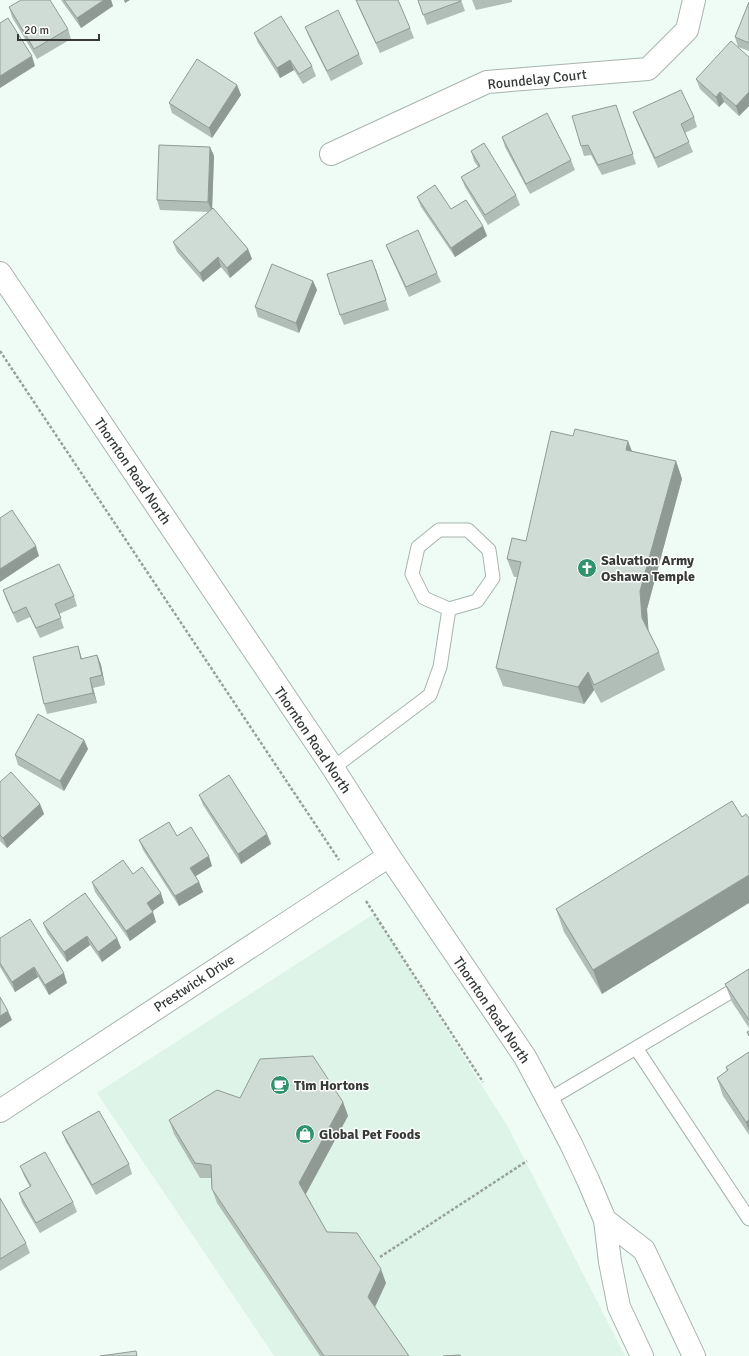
<svg xmlns="http://www.w3.org/2000/svg" width="749" height="1356" viewBox="0 0 749 1356" font-family="Signika,sans-serif">
	<rect width="100%" height="100%" fill="#eefcf5"/>
	<!-- built -->
	<path fill="#def4e8" d="M374,914l134,213 117,229h-351l-177,-263z"/>
	<g fill="none" stroke-linecap="round" stroke-linejoin="round">
		<defs>
			<path id="service" d="M439,530h29l21,20 4,28 -16,23 -28,8 -25,-11 -12,-24 6,-27z
				M333,768l97,-73 10,-28 9,-58
				M636,1048l113,171
				M548,1100l201,-119"/>
			<path id="minor" d="M331,154l156,-72 161,-13 39,-39 7,-30
				M0,1111l389,-255"/>
			<path id="secondary" d="M0,273l333,495 56,88 136,201 23,43 23,44 17,36 17,40 5,42 9,45 23,49
				M605,1220l39,30 50,106"/>
		</defs>
		<!-- service casing -->
		<use href="#service" stroke="#a7b4ad" stroke-width="15"/>
		<!-- minor casing -->
		<use href="#minor" stroke="#a7b4ad" stroke-width="24"/>
		<!-- secondary casing -->
		<use href="#secondary" stroke="#a7b4ad" stroke-width="24"/>
		<!-- path -->
		<path stroke="#97a09b" stroke-width="2.5" stroke-dasharray="3 2" stroke-linecap="butt" d="M0,351l339,509
			M366,901l117,181
			M380,1257l147,-96"/>
		<!-- service -->
		<use href="#service" stroke="#fff" stroke-width="13"/>
		<!-- minor -->
		<use href="#minor" stroke="#fff" stroke-width="22"/>
		<!-- secondary -->
		<use href="#secondary" stroke="#fff" stroke-width="22"/>
	</g>
	<!-- wall -->
	<path fill="#b1bdb7" d="M61,0h50l2,6 -32,22z
		M356,0l54,28 4,10 -34,15 -21,-45z
		M418,0h43l4,11 -38,14z
		M472,0h40v2l-36,8z
		M749,2v49l-11,-4 -3,-10z
		M9,7l59,22 3,10 -34,20 -25,-42z
		M305,27l54,27 4,10 -32,17 -22,-44z
		M254,33l58,33 4,10 -13,8 -9,-14 -14,8 -22,-35z
		M749,57v49l-10,10 -15,-14 -5,5 -19,-18 -4,-10z
		M237,85l4,10 -29,43 -40,-25 -3,-10z
		M616,105l20,59 -34,11 -11,-20 -7,1 -3,-10z
		M633,112l61,5 3,10 -12,6 8,19 -35,16 -21,-46z
		M502,137l69,23 4,10 -45,24 -25,-47z
		M210,147l4,9 -2,53 36,40 4,10 -22,19 -9,-11 -18,15 -26,-30 -4,-10 36,-30 -49,-2 -3,-10z
		M471,151l45,44 4,10 -32,20 -23,-38 -4,-10 17,-10 -4,-6z
		M417,197l34,12 32,17 4,10 -32,21 -34,-50z
		M386,245l51,28 4,9 -32,15 -19,-42z
		M376,269l13,41 -45,15 -4,-10z
		M313,281l4,9 -18,43 -41,-16 -3,-10z
		M573,436l59,15 44,10 6,18 -35,130 1,22 11,21 6,18 -64,33 -7,-13 -10,14 -81,-18 -7,-18 21,-91h-3l-7,-18 19,-18z
		M3,590l71,6 3,10 -18,8 5,14 -24,10 -10,-21 -13,6 -11,-24z
		M78,646l4,13 15,-4 4,10 4,20 -12,3 4,15 -50,11 -3,-10z
		M84,740l4,9 -24,42 -46,-26 -3,-10z
		M0,782l40,22 4,10 -37,34 -7,-7z
		M199,795l68,39 4,10 -30,20 -38,-59z
		M742,817l-140,177 -38,-62 -8,-23z
		M177,836l35,30 -16,10 3,6 4,10 -24,14 -36,-56 -4,-10z
		M133,874l31,29 -12,8 4,11 -26,19 -35,-49 -3,-10z
		M43,923l74,15 4,10 -19,14 -12,-17 -23,17 -20,-29z
		M0,938l67,45 -18,12 -11,-18 -23,15 -15,-25z
		M749,969v59l-17,-26 -7,-18z
		M749,1052v83l-26,-39 -6,-18 10,-7 -1,-4z
		M240,1098l103,4 5,14 -42,78 21,38 59,51 -11,24 34,49h-89l-103,-153 -5,-14 -1,-11h-11l-26,-44 -5,-14z
		M62,1132l67,32 3,10 -36,21 -30,-53z
		M20,1166l53,36 4,10 -37,21 -18,-30 -3,-10 11,-6 -6,-11z
		M0,1198l26,45 4,10 -30,18z"/>
	<!-- shaded-wall -->
	<path fill="#909a95" d="M104,0h7l2,6 -32,22 -4,-10z
		M124,0h6l-5,3z
		M32,56l3,10 -35,22v-12z
		M290,60l4,10 -14,8 -3,-10z
		M237,85l4,10 -29,43 -3,-10z
		M720,92l4,10 -5,5 -3,-10z
		M749,92v14l-10,10 -3,-10z
		M210,147l4,9 -2,56 -4,-10z
		M483,226l4,10 -32,21 -4,-9z
		M248,249l4,10 -22,19 -3,-10z
		M218,257l3,10 -18,15 -3,-9z
		M313,281l4,9 -18,43 -3,-10z
		M628,441l7,18 -9,-9z
		M676,461l6,18 -35,130 2,27 -7,-18 -2,-27z
		M36,546l3,10 -39,26v-13z
		M78,646l3,10 3,13 -3,-10z
		M97,655l4,10 4,20 -3,-10z
		M588,672l6,18 -10,14 -6,-17z
		M90,678l3,10 4,15 -4,-10z
		M84,740l4,9 -24,42 -4,-10z
		M40,804l4,10 -37,34 -4,-10z
		M267,834l4,10 -30,20 -3,-10z
		M209,856l3,10 -18,11 -4,-9z
		M749,875v28l-147,91 -9,-24z
		M199,882l4,10 -24,14 -4,-10z
		M161,893l3,10 -14,10 -3,-10z
		M153,912l3,10 -26,19 -4,-10z
		M87,936l3,9 -23,17 -3,-10z
		M117,938l4,10 -19,14 -4,-10z
		M34,967l4,10 -23,15 -3,-10z
		M64,973l3,10 -18,12 -4,-10z
		M8,1011l4,9 -12,8v-12z
		M343,1102l5,14 -44,81 -5,-14z
		M749,1120v11l-3,-9z
		M381,1269l5,14 -13,28 -5,-14z"/>
	<!-- building -->
	<path fill="#cedcd5" stroke="#909a95" d="M21,0h29l18,29 -34,20 -25,-42z
		M64,0h40l-27,18z
		M356,0h42l12,28 -34,15z
		M418,0h43v1l-38,14z
		M749,2v41l-14,-6z
		M338,10l21,44 -32,17 -22,-44z
		M281,16l31,50 -13,8 -9,-14 -13,8 -23,-35z
		M8,18l24,38 -32,20v-53z
		M731,41l18,16v35l-13,14 -16,-14 -4,5 -20,-18z
		M197,59l40,26 -28,43 -40,-25z
		M681,90l13,27 -13,7 8,18 -34,16 -22,-46z
		M616,105l17,49 -35,11 -10,-20 -7,1 -9,-30z
		M547,113l24,47 -45,24 -24,-47z
		M484,143l32,52 -31,20 -24,-38 19,-11 -9,-15z
		M159,145l51,2 -2,55 -51,-2z
		M435,185l16,24 15,-9 17,26 -32,22 -34,-51z
		M213,208l35,41 -21,19 -9,-11 -18,16 -27,-31z
		M418,230l19,43 -31,14 -20,-42z
		M372,260l14,40 -46,15 -13,-41z
		M272,264l41,17 -17,42 -41,-16z
		M575,429l53,12 -2,9 50,11 -36,130 2,27 17,34 -65,33 -6,-13 -10,15 -82,-19 25,-106 -14,-3 5,-21 14,3 25,-110 22,5z
		M12,510l24,36 -36,23v-51z
		M59,564l15,32 -19,8 6,14 -25,10 -10,-21 -13,6 -10,-23z
		M78,646l3,13 16,-4 5,20 -12,3 3,15 -49,11 -11,-47z
		M38,714l46,26 -24,41 -45,-26z
		M11,772l29,32 -37,34 -3,-3v-53z
		M229,775l38,59 -29,20 -39,-59z
		M732,801l10,16 4,-3 3,4v57l-156,95 -37,-61z
		M169,822l8,14 14,-9 18,29 -19,12 9,14 -24,14 -36,-56z
		M123,860l10,14 9,-7 19,26 -14,10 6,9 -27,19 -34,-49z
		M85,893l32,45 -19,14 -11,-16 -23,16 -21,-29z
		M30,919l34,54 -19,12 -11,-18 -22,15 -12,-19v-25z
		M749,969v51l-24,-36z
		M0,997l8,14 -8,5z
		M749,1031v5l-2,-4z
		M749,1052v68l-3,2 -29,-44 11,-8 -2,-3z
		M313,1056l30,46 -44,81 28,49 30,1 24,36 -13,28 41,59h-85l-112,-167 -1,-24 -16,-2 -26,-43 48,-30 23,8 20,-39z
		M99,1111l30,53 -37,21 -30,-53z
		M45,1152l28,50 -37,21 -17,-30 12,-7 -11,-20z
		M0,1198l26,45 -26,16z
		M136,1351l1,5h-37z
		M460,1355l1,1h-18z"/>
	<!-- icons -->
	<defs>
		<symbol id="church-disc" viewBox="-11 -11 22 22"><circle r="9.5" fill="#31936d" stroke="#fff"/><path d="M-1.2-6h2.4v3.5h3.3v2.4h-3.3V6h-2.4V-.1h-3.3v-2.4h3.3Z" fill="#fff"/></symbol>
		<symbol id="cafe-disc" viewBox="-11 -11 22 22"><circle r="9.5" fill="#31936d" stroke="#fff"/><path d="M-5.5-4.5H6V0H3Q3 3.5 0 3.5H-2.5Q-5.5 3.5-5.5 0ZM3-3.2v2h1.7v-2ZM-6 4.5H4V6H-6Z" fill="#fff"/></symbol>
		<symbol id="shop-disc" viewBox="-11 -11 22 22"><circle r="9.5" fill="#31936d" stroke="#fff"/><path d="M-5-2.5h2.3a2.7 3.5 0 0 1 5.4 0H5L5.5 6h-11ZM-1.5-2.5h3a1.5 2.3 0 0 0-3 0Z" fill="#fff"/></symbol>
	</defs>
	<g fill-rule="evenodd">
		<use href="#church-disc" x="576" y="557" width="22" height="22"/>
		<use href="#cafe-disc" x="269" y="1074" width="22" height="22"/>
		<use href="#shop-disc" x="294" y="1123" width="22" height="22"/>
	</g>
	<g text-anchor="middle" stroke-width="3" stroke-linejoin="round" paint-order="stroke">
		<!-- street labels -->
		<g font-size="14" fill="#353a37" stroke="#fff">
			<text transform="translate(537 79) rotate(-6)" y="5">Roundelay Court</text>
			<text transform="translate(133 471) rotate(56)" y="5">Thornton Road North</text>
			<text transform="translate(313 740) rotate(56)" y="5">Thornton Road North</text>
			<text transform="translate(194 983) rotate(-33)" y="5">Prestwick Drive</text>
			<text transform="translate(492 1010) rotate(56)" y="5">Thornton Road North</text>
		</g>
		<!-- poi labels -->
		<g font-size="14" font-weight="bold" fill="#353a37" stroke="#fff" text-anchor="start">
			<text x="601" y="565">Salvation Army<tspan x="601" dy="16">Oshawa Temple</tspan></text>
			<text x="294" y="1090">Tim Hortons</text>
			<text x="319" y="1139">Global Pet Foods</text>
		</g>
	</g>
	<!-- scale -->
	<path d="M18 34v6h81v-6" fill="none" stroke="#353a37" stroke-width="2"/>
	<text x="24" y="34" font-size="12" fill="#353a37" stroke="#ffffff" stroke-width="3" paint-order="stroke">20 m</text>
</svg>
